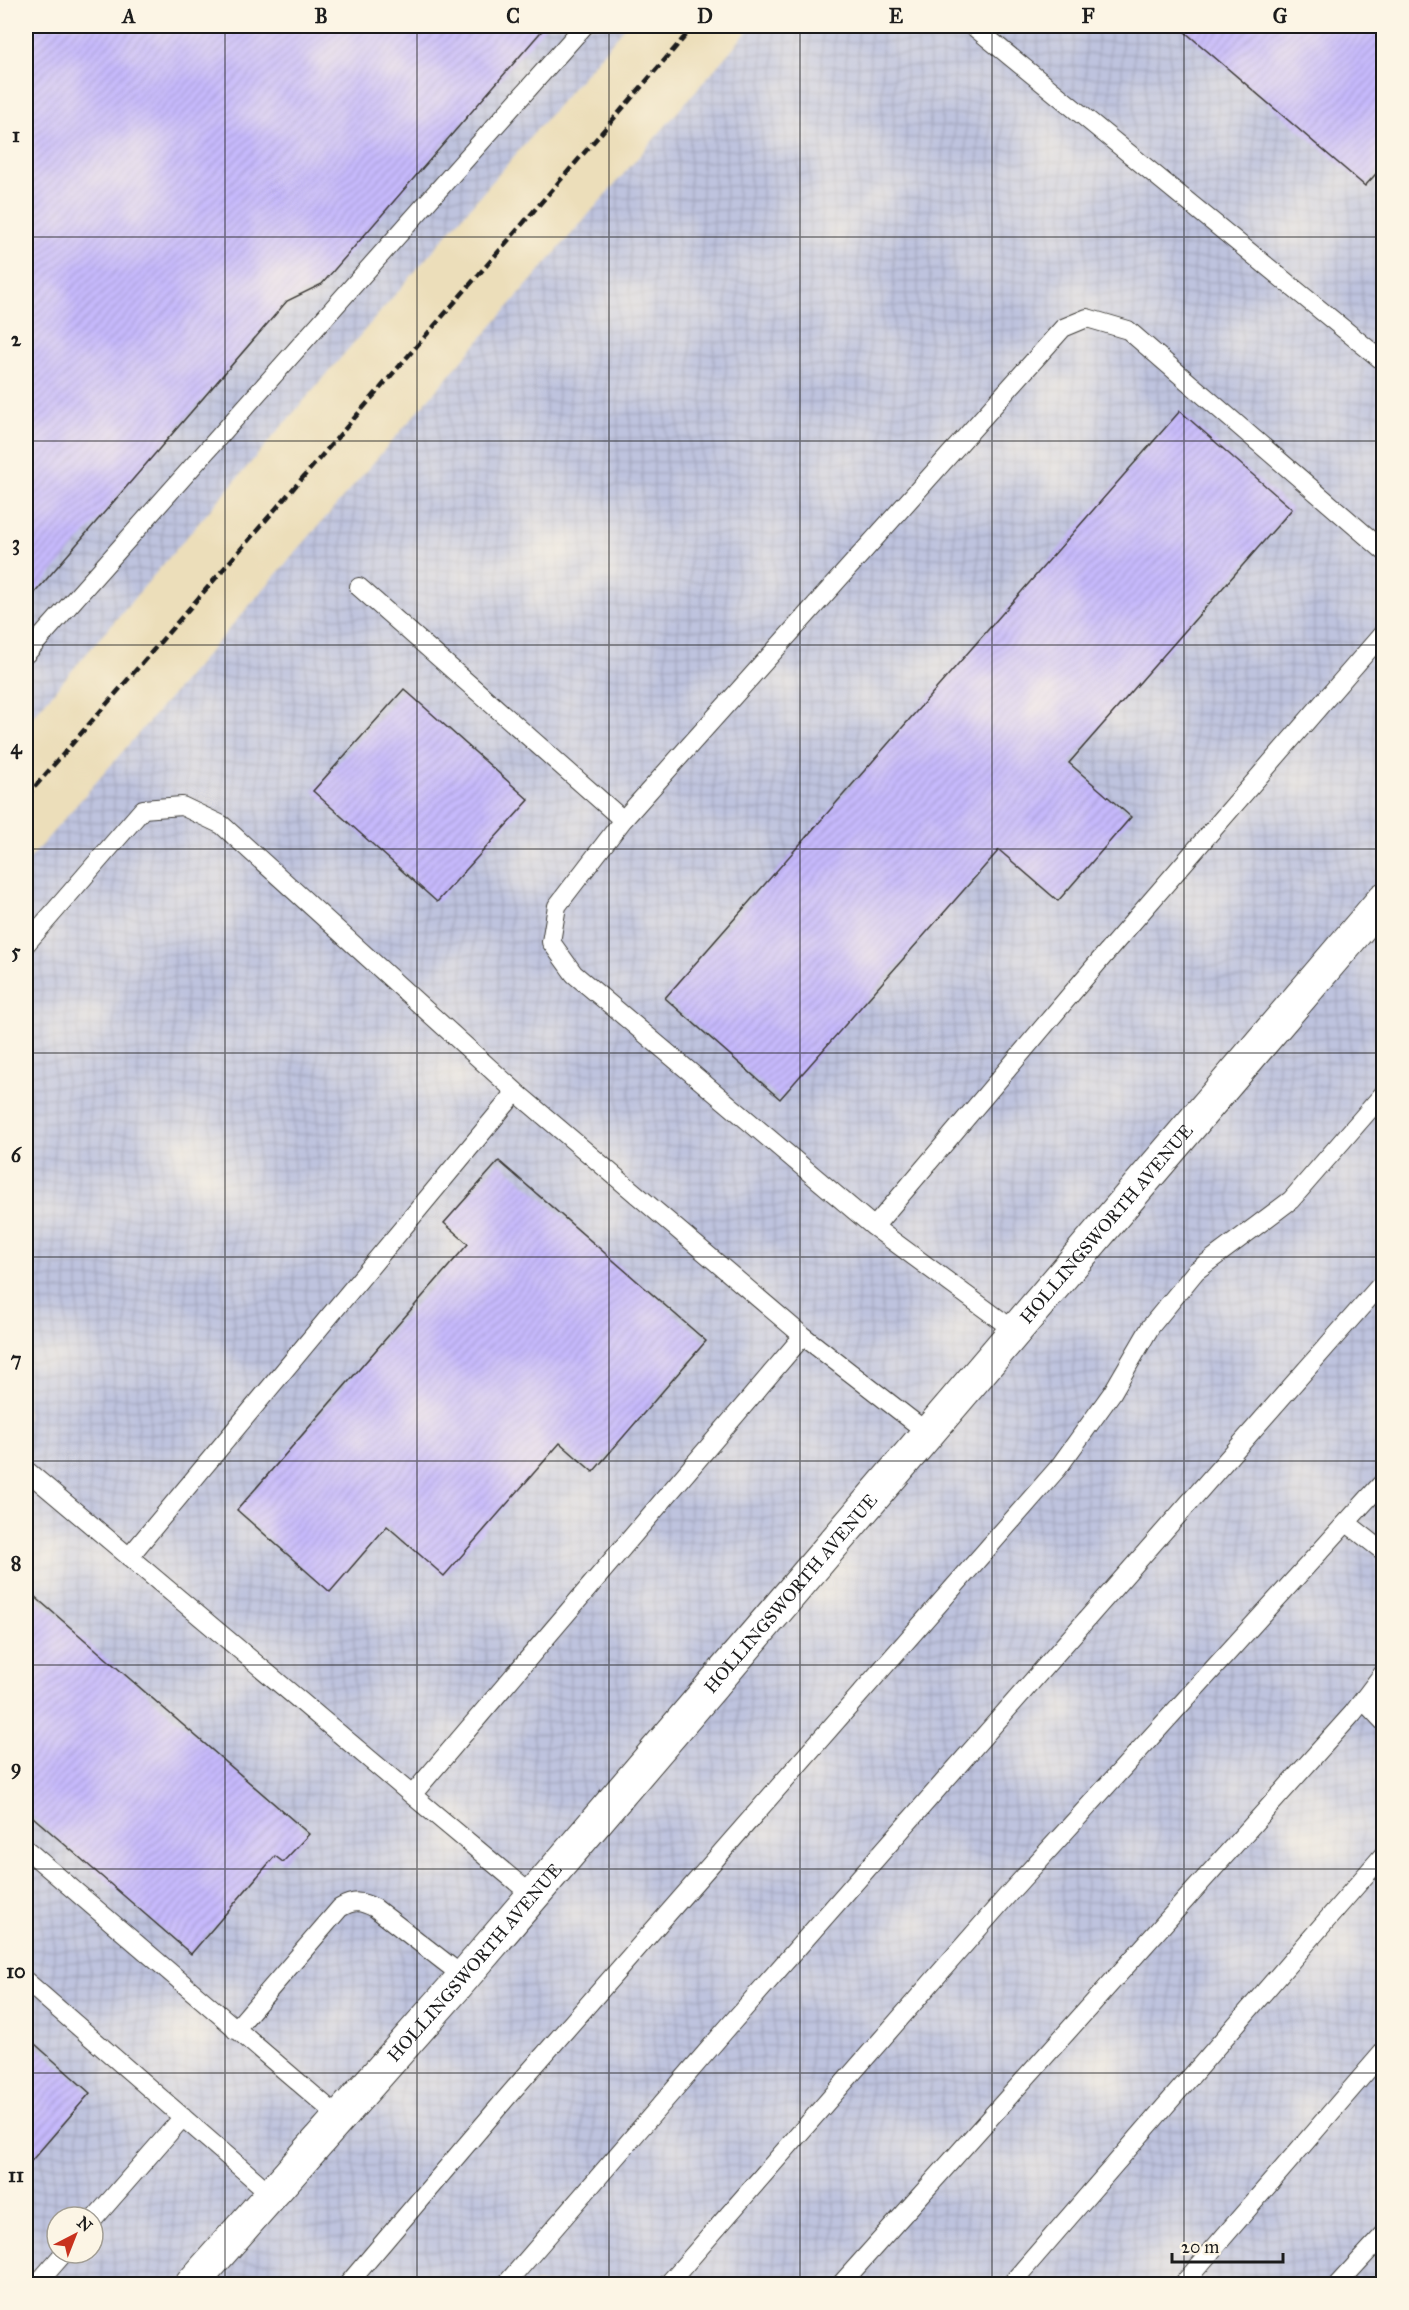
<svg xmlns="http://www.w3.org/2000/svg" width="1409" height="2310" viewBox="0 0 1409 2310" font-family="'IM FELL Great Primer',serif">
	<defs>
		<pattern id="industrial-grid" width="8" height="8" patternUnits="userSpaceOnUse" patternTransform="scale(1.5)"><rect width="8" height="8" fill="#bec3de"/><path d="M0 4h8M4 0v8" fill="none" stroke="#a3a7be"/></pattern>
		<pattern id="building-hatch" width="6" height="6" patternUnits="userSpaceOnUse" patternTransform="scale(1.5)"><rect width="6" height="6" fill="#c6b9fc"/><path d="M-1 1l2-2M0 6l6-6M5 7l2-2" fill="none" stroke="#aa9ed7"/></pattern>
	</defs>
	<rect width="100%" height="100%" fill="#fcf5e5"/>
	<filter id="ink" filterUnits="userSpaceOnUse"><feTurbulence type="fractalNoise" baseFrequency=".0167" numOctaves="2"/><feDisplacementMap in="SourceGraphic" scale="12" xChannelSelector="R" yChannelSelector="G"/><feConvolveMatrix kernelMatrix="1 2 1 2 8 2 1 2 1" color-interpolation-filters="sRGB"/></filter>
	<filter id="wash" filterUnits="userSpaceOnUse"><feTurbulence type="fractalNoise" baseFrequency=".008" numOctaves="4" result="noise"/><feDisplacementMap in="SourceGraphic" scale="24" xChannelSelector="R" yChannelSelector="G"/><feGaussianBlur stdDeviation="1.35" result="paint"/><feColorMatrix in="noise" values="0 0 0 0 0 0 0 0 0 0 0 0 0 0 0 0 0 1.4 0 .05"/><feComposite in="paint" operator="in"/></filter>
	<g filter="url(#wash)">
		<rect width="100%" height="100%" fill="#ecdeba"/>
		<!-- industrial -->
		<path fill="url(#industrial-grid)" fill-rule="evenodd" d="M26,26h600l-600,698z
			M752,26h631v2258h-1357v-1421zM57,2217h36v36h-36z"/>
		<g id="blocks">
			<!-- building -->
			<path fill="url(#building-hatch)" d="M26,26h520l-224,258 -35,17 -261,302z
				M1178,26h206v139l-19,21z
				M1180,411l112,98 -223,254 62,54 -73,84 -59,-51 -219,249 -115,-101z
				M404,689l125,111 -92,102 -124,-111z
				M499,1161l207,180 -113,131 -33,-29 -116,133 -57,-50 -57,66 -93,-82 231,-266 -24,-21z
				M26,1589l283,245 -26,28 -8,-6 -84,98 -165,-143z
				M26,2036l64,57 -64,74z"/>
		</g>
	</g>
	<g filter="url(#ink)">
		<use href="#blocks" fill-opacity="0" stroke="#3b3934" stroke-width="1.5"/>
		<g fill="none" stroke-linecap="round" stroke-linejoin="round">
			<defs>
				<path id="service" d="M973,26l411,336
					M1384,551l-256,-221 -41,-12 -24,10 -440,492 -66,86 -6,36 23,32 300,253 226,-267 284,-328
					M359,587l264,233
					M26,654l558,-628
					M26,944l117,-135 39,-3 40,19 294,267 287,244
					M874,1227l141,104
					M26,1470l386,325
					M1347,1523l37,29
					M129,1557l387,-465
					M1363,1700l21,22
					M26,1849l313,268
					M533,1896l-121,-101 391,-459 125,97
					M26,1981l245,213
					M235,2030l105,-122c14,-8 21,-7 35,0l89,69
					M93,2220l90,-103
					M37,2284l27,-31
					M348,2284l160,-188 550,-628 54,-75 39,-67 45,-55 95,-71 93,-107
					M506,2284l223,-258 655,-745
					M668,2284l345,-395 371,-408
					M841,2284l512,-571 31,-41
					M1011,2284l373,-430
					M1183,2284l201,-233
					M1338,2284l46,-50"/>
				<g id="minor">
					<path id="s1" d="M192,2284l262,-296 930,-1089"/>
				</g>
			</defs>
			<!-- service casing -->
			<use href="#service" stroke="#3b3934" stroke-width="20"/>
			<!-- minor casing -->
			<use href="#minor" stroke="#3b3934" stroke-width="35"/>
			<!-- service -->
			<use href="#service" stroke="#fff" stroke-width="18"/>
			<!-- minor -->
			<use href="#minor" stroke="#fff" stroke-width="33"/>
			<!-- rail -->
			<path stroke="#1c1c1c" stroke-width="4.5" stroke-dasharray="9 4.5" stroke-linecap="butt" d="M26,797l668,-771"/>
		</g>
	</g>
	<!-- grid -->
	<path fill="none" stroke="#1c1c1c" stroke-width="1.5" stroke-opacity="0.55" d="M225,26v2258M417,26v2258M609,26v2258M800,26v2258M992,26v2258M1184,26v2258M26,237h1358M26,441h1358M26,645h1358M26,849h1358M26,1053h1358M26,1257h1358M26,1461h1358M26,1665h1358M26,1869h1358M26,2073h1358"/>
	<g text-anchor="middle" stroke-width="6" stroke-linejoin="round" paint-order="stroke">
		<!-- street labels -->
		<g font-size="18" fill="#1c1c1c" stroke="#fcf5e5">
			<text dy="6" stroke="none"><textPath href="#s1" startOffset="1400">HOLLINGSWORTH AVENUE</textPath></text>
			<text dy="6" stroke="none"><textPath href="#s1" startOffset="914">HOLLINGSWORTH AVENUE</textPath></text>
			<text dy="6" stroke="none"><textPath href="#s1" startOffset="428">HOLLINGSWORTH AVENUE</textPath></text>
		</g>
	</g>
	<!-- margin -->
	<rect width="1409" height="2310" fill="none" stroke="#fcf5e5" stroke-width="66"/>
	<!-- north arrow -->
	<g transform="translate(75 2235) rotate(42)"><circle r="28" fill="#fcf5e5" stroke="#a29e95" stroke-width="1.5"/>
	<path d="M0-4.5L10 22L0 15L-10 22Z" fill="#c8321e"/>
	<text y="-9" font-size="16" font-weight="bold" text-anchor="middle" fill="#1c1c1c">N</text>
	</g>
	<!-- scale -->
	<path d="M1172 2253v9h111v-9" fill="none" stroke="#1c1c1c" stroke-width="3"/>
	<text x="1181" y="2253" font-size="18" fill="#1c1c1c" stroke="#fcf5e5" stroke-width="4.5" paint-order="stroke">20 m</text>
	<rect x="33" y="33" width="1343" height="2244" fill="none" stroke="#1c1c1c" stroke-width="2"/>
	<g font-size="20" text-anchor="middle" font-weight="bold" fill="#1c1c1c">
		<text x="129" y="23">A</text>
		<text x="321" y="23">B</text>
		<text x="513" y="23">C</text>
		<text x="705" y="23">D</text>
		<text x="896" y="23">E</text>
		<text x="1088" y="23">F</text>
		<text x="1280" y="23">G</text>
		<text x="16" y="142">1</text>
		<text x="16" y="346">2</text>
		<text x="16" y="550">3</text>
		<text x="16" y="754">4</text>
		<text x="16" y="958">5</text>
		<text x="16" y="1162">6</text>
		<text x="16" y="1366">7</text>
		<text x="16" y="1570">8</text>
		<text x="16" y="1774">9</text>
		<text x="16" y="1978">10</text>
		<text x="16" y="2182">11</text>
	</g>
</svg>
